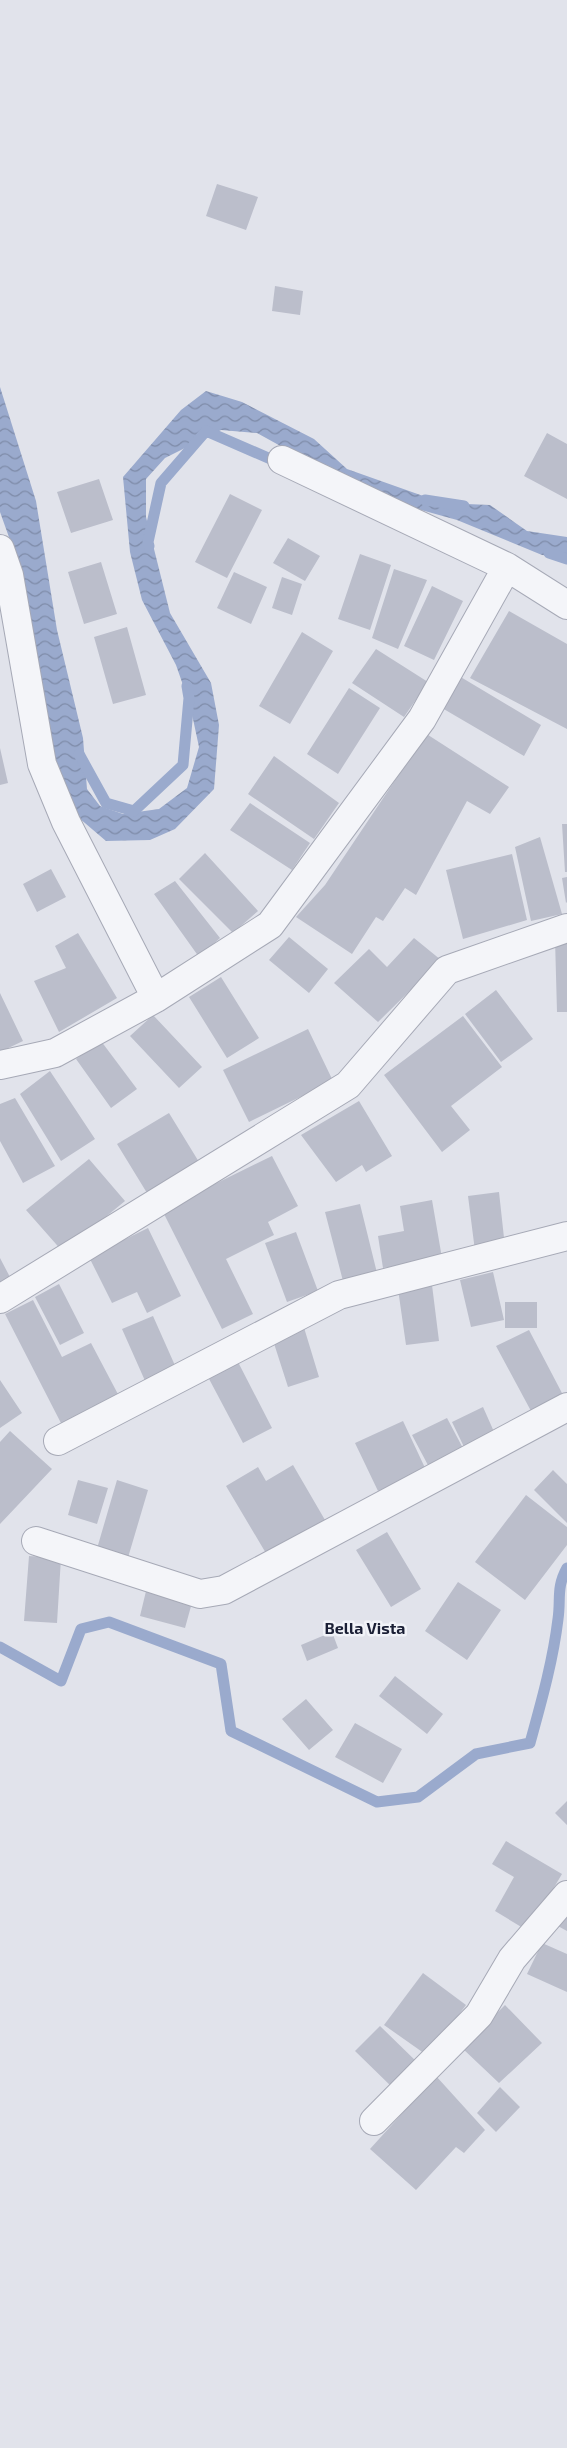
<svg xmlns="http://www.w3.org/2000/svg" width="567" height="2448" viewBox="0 0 567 2448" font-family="'Exo 2',sans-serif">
	<defs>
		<pattern id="water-waves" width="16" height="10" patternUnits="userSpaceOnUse" patternTransform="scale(1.25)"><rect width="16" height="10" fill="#9aaacd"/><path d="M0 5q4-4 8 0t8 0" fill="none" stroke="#7e8ba8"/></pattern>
	</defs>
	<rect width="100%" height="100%" fill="#e1e3eb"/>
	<!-- water -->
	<path fill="url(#water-waves)" d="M0,387l36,114 21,129 26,108 4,51 13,17 23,8 36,-5 28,-21 12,-41 -9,-42 -14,-40 -34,-65 -12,-48 -7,-75 58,-67 25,-19 36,11 72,37 33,30 96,34 47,2 37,26 40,6v21l-25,-3 -85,-35 -86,-24 -114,-63 -36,-3 -56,28 -19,21v38l24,96 41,70 8,42 -5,64 -39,40 -25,11 -44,1 -34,-29 -16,-47 -17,-100 -29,-125 -10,-28z"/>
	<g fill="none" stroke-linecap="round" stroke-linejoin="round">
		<!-- stream -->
		<path stroke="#9aaacd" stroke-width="11" d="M425,500l39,6
			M149,546l-1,-4 13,-59 45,-52 76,33
			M549,553l18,6
			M79,754l27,49 28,8 49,-46 6,-67 -2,-12
			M0,1647l61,34 20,-52 28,-7 112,42 10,67 146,71 41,-5 58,-43 54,-11c11,-40 23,-82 28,-124 3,-21 -2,-31 9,-51"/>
	</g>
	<!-- building -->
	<path fill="#bbbecb" d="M217,184l41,13 -12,33 -40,-14z
		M275,286l28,5 -3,24 -28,-4z
		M547,433l20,11v55l-43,-23z
		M99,479l14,41 -42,13 -14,-41z
		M230,494l32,16 -35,68 -32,-16z
		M288,538l32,18 -15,25 -32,-18z
		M360,554l31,11 -21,65 -32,-11z
		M101,562l16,52 -33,10 -16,-52z
		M394,569l33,11 -29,69 -26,-11z
		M234,572l33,15 -16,37 -34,-16z
		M282,577l20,7 -10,31 -20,-7z
		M432,586l31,15 -29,59 -30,-14z
		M509,611l58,33v85l-97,-51z
		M127,627l19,68 -33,9 -19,-67z
		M302,632l31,19 -43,73 -31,-18z
		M376,649l52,33 -24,35 -52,-34z
		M459,676l82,49 -17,31 -82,-48z
		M349,688l31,20 -42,66 -31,-20z
		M425,733l84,54 -19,27 -23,-13 -51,94 -11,-7 -22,33 -7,-4 -24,37 -56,-37 29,-32 79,-118z
		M0,748l8,35 -8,2z
		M274,756l65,47 -25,36 -66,-45z
		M250,803l60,40 -18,27 -62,-40z
		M562,824h5v48h-2z
		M540,837l22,77 -31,7 -16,-74z
		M205,853l53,58 -25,22 -54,-54z
		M512,854l15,66 -64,19 -17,-69z
		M51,869l15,28 -29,15 -14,-28z
		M567,877v25l-1,1 -4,-25z
		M175,881l45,57 -21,19 -45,-63z
		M78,933l39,65 -58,34 -25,-51 32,-13 -11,-22z
		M289,937l39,32 -19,24 -40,-33z
		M414,938l27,22 -63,62 -44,-39 35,-34 18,18z
		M555,939h12v73h-10z
		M221,977l38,61 -32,20 -38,-61z
		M496,990l37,49 -32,23 -36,-48z
		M0,993l23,48 -23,11z
		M153,1015l49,52 -23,21 -49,-52z
		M463,1016l39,51 -51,39 19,24 -28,22 -58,-77z
		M308,1029l25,52 -84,41 -26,-52z
		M101,1041l36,48 -26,19 -35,-49z
		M50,1071l45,68 -34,22 -41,-67z
		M15,1098l40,68 -32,17 -23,-42v-37z
		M359,1101l33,55 -26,16 -4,-7 -26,17 -35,-47z
		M169,1113l30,49 -52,31 -30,-49z
		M272,1156l26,50 -30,16 6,13 -48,24 27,55 -31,15 -60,-119z
		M89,1159l36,42 -62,51 -37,-42z
		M499,1192l6,55 -30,4 -7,-55z
		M432,1200l10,58 -59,10 -5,-32 26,-5 -4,-25z
		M360,1204l17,69 -34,8 -18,-69z
		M148,1228l33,68 -34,17 -10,-21 -25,11 -23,-46z
		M296,1232l22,59 -31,11 -22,-59z
		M0,1258l11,21 -11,6z
		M493,1272l11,48 -33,7 -11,-47z
		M59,1284l25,49 -24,12 -25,-48z
		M432,1285l7,56 -33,4 -8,-56z
		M33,1300l29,57 29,-14 29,55 -57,29 -58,-113z
		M505,1302h32v26h-32z
		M153,1316l24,54 -31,13 -24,-54z
		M302,1321l17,56 -31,10 -18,-56z
		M529,1330l34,65 -32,16 -35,-65z
		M238,1362l34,66 -29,15 -35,-66z
		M0,1380l22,33 -22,15z
		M483,1407l12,27 -30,15 -13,-27z
		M447,1418l18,34 -35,17 -18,-34z
		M403,1421l23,49 -48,21 -23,-48z
		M10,1431l42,38 -52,55v-82z
		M293,1465l32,55 -58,35 -41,-69 32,-19 8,14z
		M553,1470l14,14v39l-33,-33z
		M78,1480l30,8 -11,36 -29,-9z
		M117,1480l31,10 -21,71 -31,-9z
		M526,1495l41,32v18l-42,55 -50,-38z
		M387,1532l34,57 -30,18 -35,-57z
		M29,1556l32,2 -4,65 -33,-2z
		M458,1582l43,28 -34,50 -42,-29z
		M147,1587l46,12 -8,29 -45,-12z
		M332,1632l6,16 -31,13 -6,-16z
		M395,1676l48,38 -16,20 -48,-38z
		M306,1699l27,31 -24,20 -27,-31z
		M355,1723l47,26 -19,34 -48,-26z
		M567,1801v24l-12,-12z
		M506,1841l56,33 -34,57 -33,-20 19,-34 -22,-13z
		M567,1907v24l-11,-6z
		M542,1943l25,11v38l-40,-18z
		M423,1973l43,32 -38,51 -44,-31z
		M505,2005l37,38 -43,40 -37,-35z
		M380,2026l40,39 -25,25 -40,-39z
		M436,2076l49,54 -21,23 -8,-6 -40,43 -46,-41z
		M500,2087l20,20 -24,25 -19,-19z"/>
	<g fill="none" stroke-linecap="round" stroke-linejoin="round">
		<defs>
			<path id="street" d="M282,460l225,107 60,38
				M0,549l9,26 33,189 24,58 90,176
				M0,1065l55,-12 101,-55 114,-73 152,-206 85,-152
				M0,1299l348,-214 99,-115 120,-42
				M58,1441l281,-146 228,-59
				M36,1541l164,53 24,-4 343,-183
				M374,2121l105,-106 33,-56 55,-64"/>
		</defs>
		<!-- street casing -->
		<use href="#street" stroke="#a6a9b6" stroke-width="30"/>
		<!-- street -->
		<use href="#street" stroke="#f4f5f9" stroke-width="28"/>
	</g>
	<g text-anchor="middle" stroke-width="5" stroke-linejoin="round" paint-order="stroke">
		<!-- neighbourhood labels -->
		<g font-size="16" font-weight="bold" fill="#1a1f35" stroke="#f1f3f8">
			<text x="365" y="1634">Bella Vista</text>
		</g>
	</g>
</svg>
